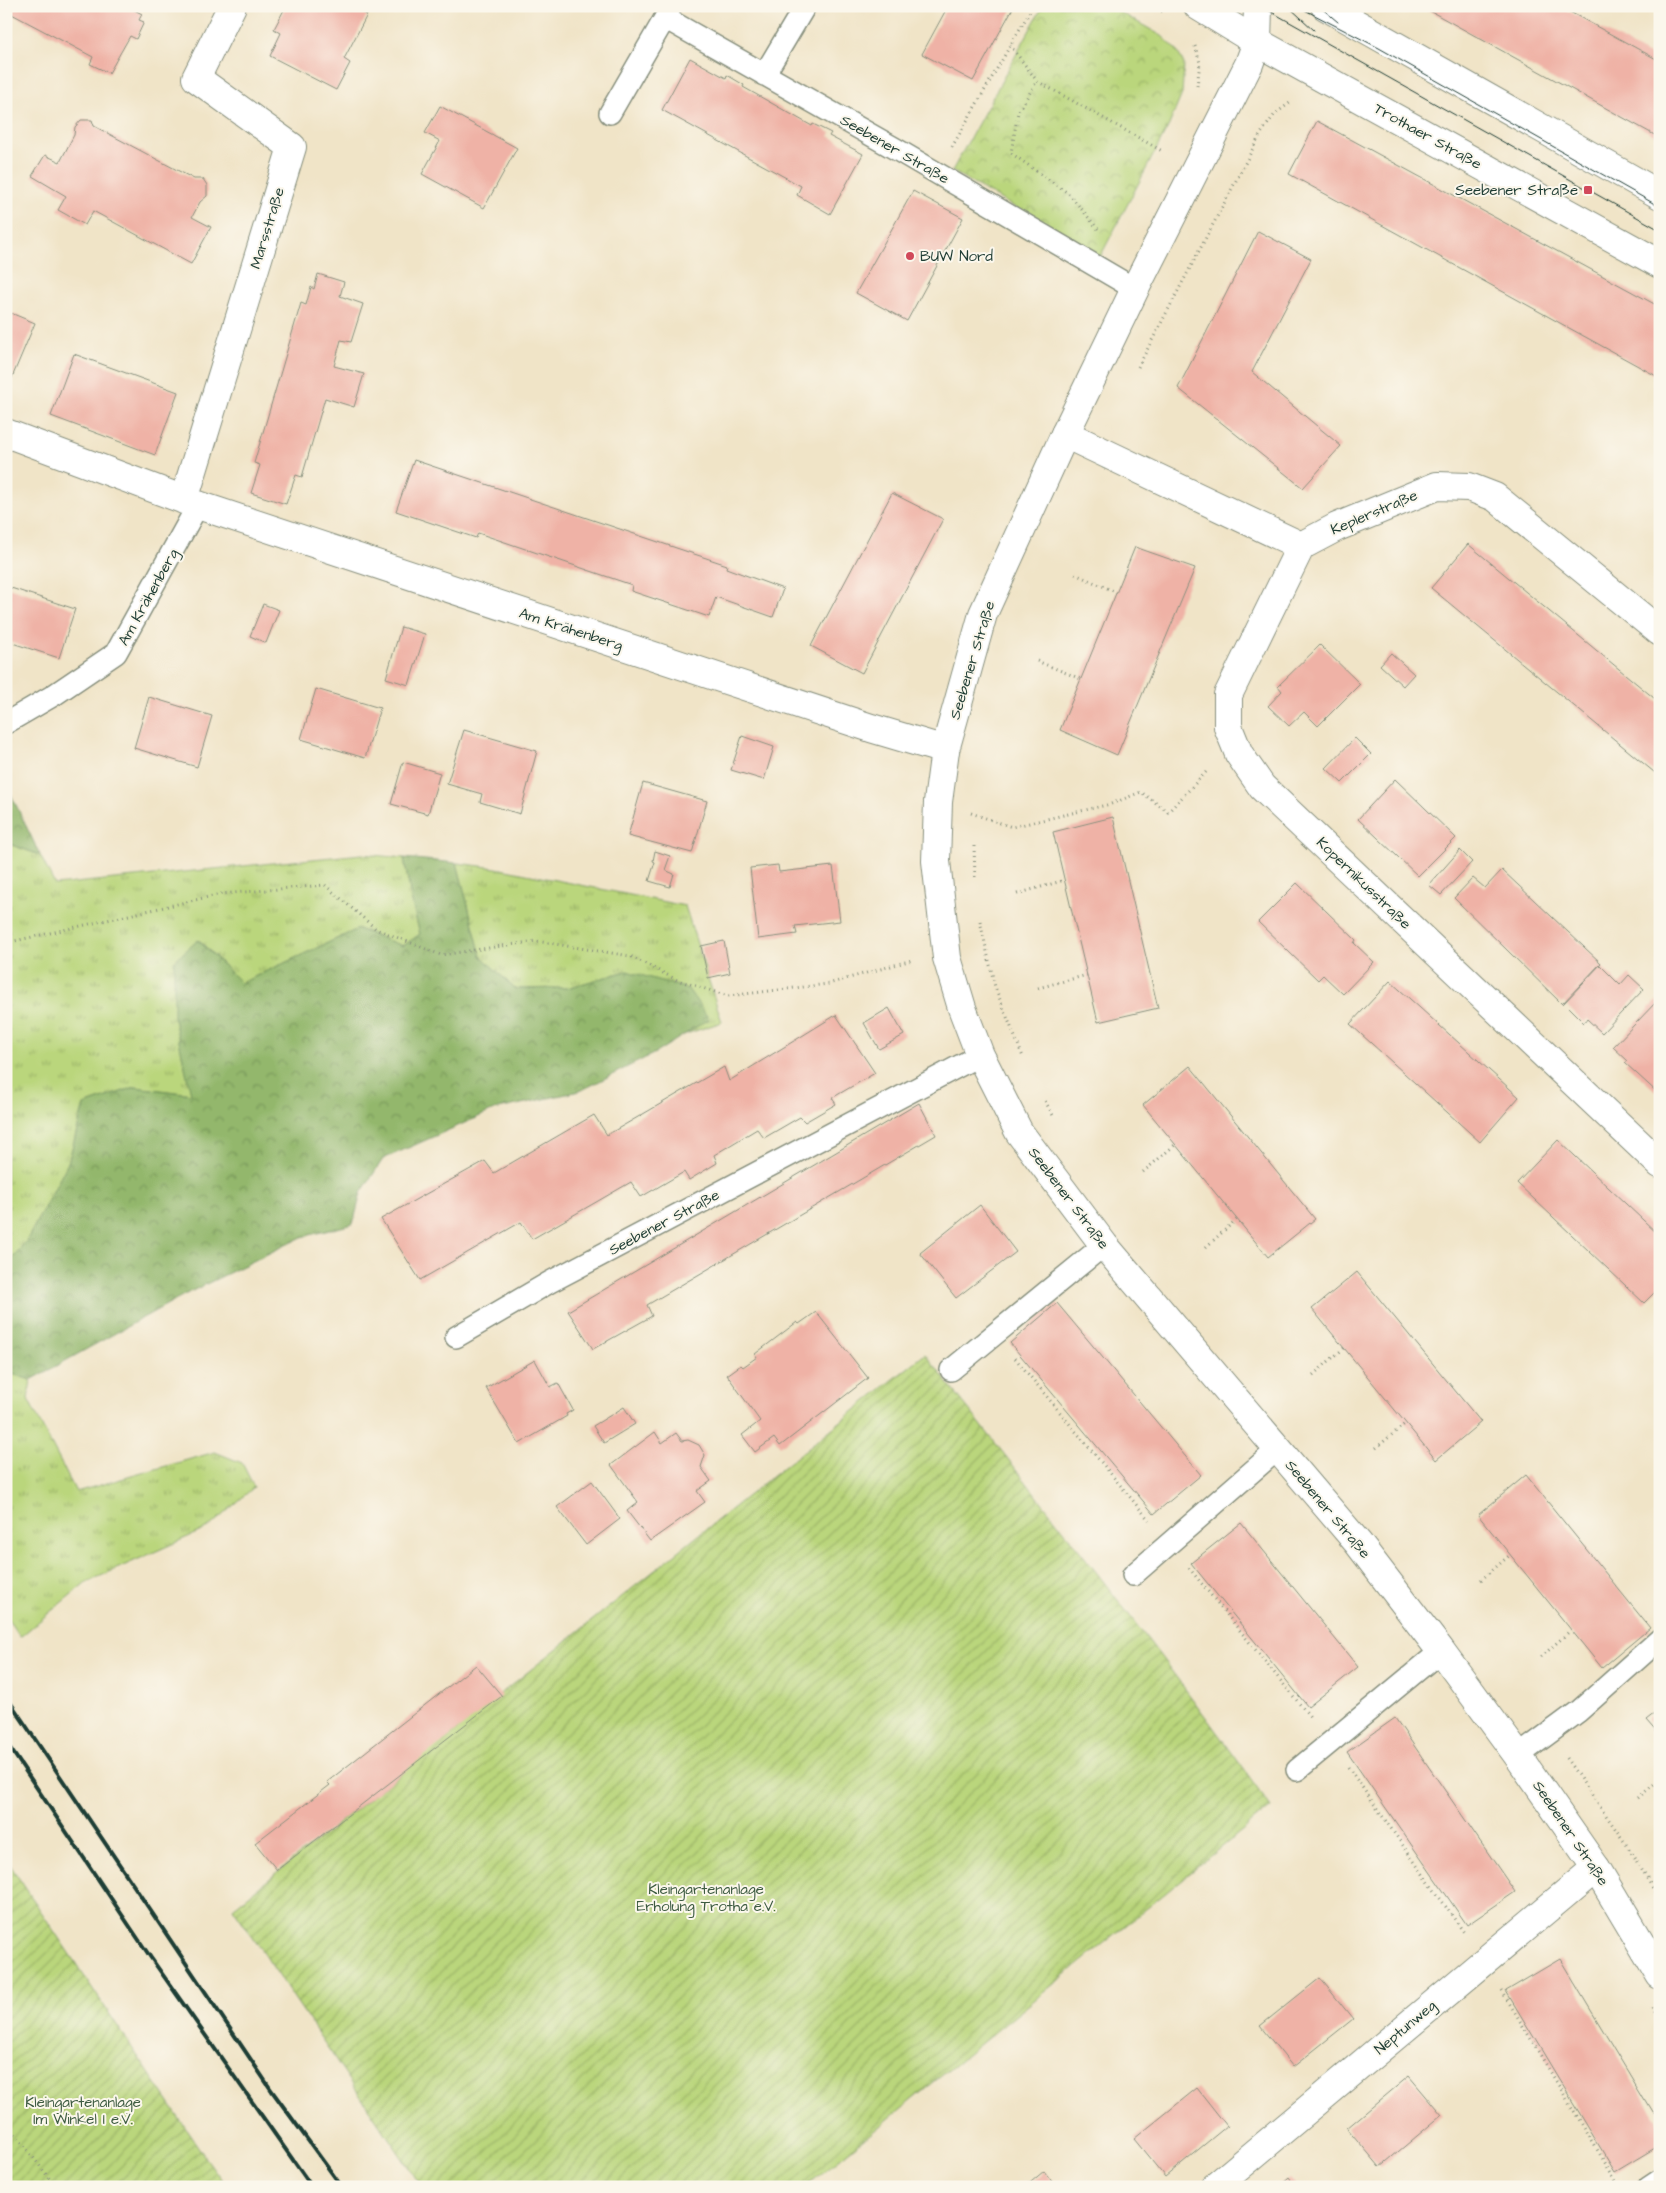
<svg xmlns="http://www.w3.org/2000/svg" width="1666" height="2193" viewBox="0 0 1666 2193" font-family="'Architects Daughter',sans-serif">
	<defs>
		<pattern id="grass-tufts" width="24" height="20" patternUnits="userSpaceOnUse" patternTransform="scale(1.25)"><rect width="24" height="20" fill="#bad67c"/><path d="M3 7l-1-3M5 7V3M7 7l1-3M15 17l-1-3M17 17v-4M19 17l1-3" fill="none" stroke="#97af66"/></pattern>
		<pattern id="forest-crowns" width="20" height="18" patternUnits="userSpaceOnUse" patternTransform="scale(1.25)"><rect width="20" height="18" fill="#93b76c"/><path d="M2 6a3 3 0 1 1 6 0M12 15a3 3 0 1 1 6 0" fill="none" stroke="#77965a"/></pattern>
		<pattern id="park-crowns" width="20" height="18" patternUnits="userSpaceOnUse" patternTransform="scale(1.25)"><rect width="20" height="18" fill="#bad67c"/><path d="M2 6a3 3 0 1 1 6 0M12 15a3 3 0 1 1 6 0" fill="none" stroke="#97af66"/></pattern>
		<pattern id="garden-furrows" width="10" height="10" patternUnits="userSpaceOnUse" patternTransform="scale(1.25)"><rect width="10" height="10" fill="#bad67c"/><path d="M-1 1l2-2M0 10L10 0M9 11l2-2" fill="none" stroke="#97af66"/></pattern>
	</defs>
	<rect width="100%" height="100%" fill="#fbf7ec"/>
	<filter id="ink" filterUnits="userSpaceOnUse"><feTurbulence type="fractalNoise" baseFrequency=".02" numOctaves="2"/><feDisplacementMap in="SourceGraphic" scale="10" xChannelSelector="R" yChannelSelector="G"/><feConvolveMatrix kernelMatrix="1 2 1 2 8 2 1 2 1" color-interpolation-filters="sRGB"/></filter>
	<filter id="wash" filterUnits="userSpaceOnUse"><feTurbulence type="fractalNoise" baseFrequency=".0096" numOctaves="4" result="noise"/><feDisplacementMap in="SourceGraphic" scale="20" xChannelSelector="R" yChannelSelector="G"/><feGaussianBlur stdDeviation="1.12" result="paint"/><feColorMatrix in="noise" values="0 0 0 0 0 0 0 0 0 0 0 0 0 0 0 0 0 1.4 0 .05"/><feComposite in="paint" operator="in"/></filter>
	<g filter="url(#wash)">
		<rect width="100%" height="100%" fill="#f0e4c7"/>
		<!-- grass -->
		<path fill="url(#grass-tufts)" stroke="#6c8a58" d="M6,843l34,12 15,30 307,-31 42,4 8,45 8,31 -17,12 -45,-17 -117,54 -42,-43 -25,79 18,75 -57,-7 -51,18 -16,58 -41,77 -21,27z
			M457,863l39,5 189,38 37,116 -39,13 26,-16 -82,-48 -60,17 -52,1 -34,-33z
			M6,1372l25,8 -3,19 48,93 139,-40 27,11 12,24 -46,41 -123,55 -65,54 -14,-20z"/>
		<!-- forest -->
		<path fill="url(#forest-crowns)" stroke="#597a50" d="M6,784l34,71 -34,-12z
			M404,858l53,5 24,93 34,33 52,-1 60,-17 61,18 21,30 -52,33 -77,39 -86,19 -111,49 -22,34 -8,31 -51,13 -118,58 -153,85 -25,-8v-105l21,-27 41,-77 16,-58 51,-18 56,7 -17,-75v-58l24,-21 43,43 117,-54 45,17 17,-12 -8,-31z"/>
		<!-- park -->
		<path fill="url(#park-crowns)" stroke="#6c8a58" d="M1043,6h66l53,30 14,13 8,15 -2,30 -13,31 -69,132 -148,-86z"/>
		<!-- garden -->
		<path fill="url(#garden-furrows)" stroke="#6c8a58" d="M925,1354c118,149 236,298 346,453l-466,380h-383l-189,-279z
			M6,1859l195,292 26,36h-221z"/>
		<g id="blocks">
			<!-- building -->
			<path fill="#efb2a6" d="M6,6h121l15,8 -3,6 5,2 -8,17 -6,-3 -21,37 -19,-9 3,-7 -87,-46z
				M286,6h65l16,9 -23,44 6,4 -14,27 -66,-34 11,-23 -7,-4z
				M948,6h66l-41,75 -51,-27z
				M1421,6h138l101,55v77z
				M690,58l36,20 1,-3 17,10 -1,2 69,39 1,-2 18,9 -2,3 34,18 -33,60 -33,-19 4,-9 -139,-76z
				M440,106l77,42 -33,60 -62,-34 18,-33 -15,-8z
				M81,120h11l2,6 100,53h9l4,6v11l-7,6 -8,15 19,10 -20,37 -98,-53 -8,14 -27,-15 8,-14 -34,-20 13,-21 15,7 14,-27 1,-8z
				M1317,121l343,186v71l-371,-204z
				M913,191l50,27 -56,103 -51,-28z
				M1258,231l53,28 -59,113 89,74 -38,42 -125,-100z
				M318,274l26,8 -4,14 23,8 -12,38 -10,-2 -7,26 30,8 -10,33 -29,-9 -23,79 -6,-2 -10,29 -35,-11 9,-28 -6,-2 47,-160 5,2 5,-18 3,2z
				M6,311l29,12 -27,64 -2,-1z
				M74,354l104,38 -23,63 -104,-39z
				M414,460l313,105 -1,3 57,21 -10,28 -57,-20 -7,20 -78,-26 1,-6 -154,-52 -2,5 -80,-27z
				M892,493l51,26 -81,154 -51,-27z
				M1468,544l192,159v74l-229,-189z
				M1135,547l60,21 -78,187 -57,-25z
				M8,587l67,22 -16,49 -53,-17v-47z
				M263,604l16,6 -13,33 -16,-7z
				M401,627l24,7 -16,51 -23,-7z
				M1320,645l40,39 -42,42 -14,-14 -15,14 -21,-20 14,-15 -4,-5z
				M1391,653l23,21 -11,12 -23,-21z
				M316,689l64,19 -15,50 -64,-19z
				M149,697l63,19 -15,51 -63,-19z
				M464,730l73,21 -17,63 -40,-12 2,-8 -35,-10z
				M742,736l32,11 -10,33 -33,-10z
				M1355,738l16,16 -29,29 -16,-15z
				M403,762l37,11 -12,41 -37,-10z
				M1395,779l61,59 -38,38 -60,-57z
				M643,783l64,18 -15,52 -64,-17z
				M1113,817l45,191 -60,14 -45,-190z
				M1460,850l12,12 -31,33 -12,-10z
				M655,851l15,5 -5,14 9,4 -4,13 -21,-6 6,-19 -2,-1z
				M778,865l1,7 54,-6 7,55 -45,5 2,8 -39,5 -8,-71z
				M1502,870l99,93 -39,41 -108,-106 19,-20 12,10z
				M1297,883l59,57 -2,3 20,19 -31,32 -20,-19 -5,5 -60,-58z
				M724,941l6,32 -22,5 -7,-32z
				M1600,965l20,20 9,-10 15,14 -42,44 -15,-14 -3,4 -20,-20z
				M1390,981l129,116 -39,45 -130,-118z
				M1658,1000l2,1v94l-35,-32 3,-2 -15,-14z
				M889,1008l15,27 -25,14 -15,-26z
				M836,1015l39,58 -43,25 4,6 -31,18 -5,-5 -36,21 -7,-9 -43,26 3,8 -28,17 -5,-8 -43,25 -10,-15 -99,57 -11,-17 -101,58 -39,-61 104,-58 9,12 100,-58 13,20 117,-68 5,14z
				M1190,1066l125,153 -47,38 -125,-152z
				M919,1103l17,32 -289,170 5,11 -59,33 -25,-38z
				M1558,1140l102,96v51l-16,16 -127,-120z
				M980,1205l36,47 -60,46 -36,-45z
				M1357,1272l124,150 -45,38 -124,-151z
				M1057,1303l144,172 -47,39 -144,-171z
				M816,1312l52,66 -88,68 -6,-8 -19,14 -13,-17 18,-14 -33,-46 14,-10 2,2 14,-10 -2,-3 42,-32 2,2z
				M535,1360l15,27 8,-4 15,27 -7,4 1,2 -48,28 -33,-56z
				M624,1407l11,17 -31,19 -11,-17z
				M655,1432l7,11 14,-10 6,8 6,-1 11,5 6,10 -4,12 10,14 -14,10 8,11 -55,39 -23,-30 11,-9 -27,-37z
				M1526,1475l124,153 -48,40 -124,-153z
				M592,1481l28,38 -34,26 -29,-38z
				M1241,1523l117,144 -50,40 -117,-144z
				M476,1665l26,31 -225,174 -22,-27 75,-58 -3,-3z
				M1660,1709v27l-14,-16z
				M1395,1718l120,174 -48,33 -120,-173z
				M1560,1959l100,166v20l-45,27 -109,-181z
				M1320,1978l33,41 -60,48 -33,-41z
				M1409,2076l33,39 -62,52 -33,-39z
				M1197,2088l30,38 -62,51 -31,-38z
				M1044,2171l12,16h-31z
				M1289,2178l7,9h-17z"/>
		</g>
	</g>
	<g filter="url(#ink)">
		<use href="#blocks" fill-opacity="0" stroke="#88907e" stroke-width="1"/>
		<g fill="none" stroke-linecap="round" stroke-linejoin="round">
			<defs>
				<path id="service" d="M671,6l-6,12 229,130 241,141
					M764,75l41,-69
					M610,113l55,-95
					M6,723l48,-28 62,-42 82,-148
					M456,1337l94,-55 430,-227
					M951,1370l153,-125
					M1133,1575l145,-126
					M1518,1756l61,-45 81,-72
					M1297,1770l144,-119
					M1648,2187l12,-8"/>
				<path id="minor" d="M6,433l192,72 673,223 74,22
					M1065,434l236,112
					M184,500l108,-353 -96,-69 36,-72
					M1301,546l-73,149v32l11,27 23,33 398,377
					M1301,546l36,-19 100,-41 32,1 26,10 165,135
					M1215,2187l381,-319"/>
				<path id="tertiary" d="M1258,6l-1,36 -8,22 -114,225 -70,145 -82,180 -38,136 -7,52 -2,59 11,97 15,50 18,47 39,77 85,113 254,298 83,108 77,105 78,112 64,107"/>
				<path id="secondary" d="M1198,6l59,36 403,222
					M1325,6l335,189"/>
			</defs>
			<!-- service casing -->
			<use href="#service" stroke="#88907e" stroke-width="24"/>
			<!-- minor casing -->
			<use href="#minor" stroke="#88907e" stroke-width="30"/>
			<!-- tertiary casing -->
			<use href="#tertiary" stroke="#88907e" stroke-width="30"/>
			<!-- secondary casing -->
			<use href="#secondary" stroke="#88907e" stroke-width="30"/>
			<!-- path -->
			<path stroke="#88907e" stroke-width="3" stroke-dasharray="1 4" stroke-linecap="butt" d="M1153,6l12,7
				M1010,45l27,36
				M1195,46l5,17 -3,23
				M952,147l81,-141
				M1098,229l-29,-35 -58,-41 7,-41 19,-31 127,71
				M1138,367l122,-232 15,-21 16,-12
				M1075,574l41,18
				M1037,661l44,18
				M971,813l41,14 99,-23 30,-12 27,20 40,-42
				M974,846l1,31
				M1017,894l48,-14
				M980,921l15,66 28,70
				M6,943l215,-49 104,-9 51,44 65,26 95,-14 94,15 47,24 51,16 100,-12 84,-24
				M1038,988l49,-13
				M1045,1101l9,16
				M1143,1172l33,-28
				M1206,1247l31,-28
				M1015,1358l134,162
				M1313,1375l31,-27
				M1376,1448l30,-25
				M1189,1568l122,150
				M1481,1580l29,-25
				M1541,1657l30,-27
				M1566,1758l62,89 32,53
				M1348,1767l117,167
				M1638,1798l22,-19
				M1502,1991l114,190
				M1652,2008l8,13
				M6,2122l50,65"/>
			<!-- service -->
			<use href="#service" stroke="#fff" stroke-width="21"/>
			<!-- minor -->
			<use href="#minor" stroke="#fff" stroke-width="28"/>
			<!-- tertiary -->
			<use href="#tertiary" stroke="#fff" stroke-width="28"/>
			<!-- secondary -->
			<use href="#secondary" stroke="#fff" stroke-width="28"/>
			<!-- tram -->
			<path stroke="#1f3d34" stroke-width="1" d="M1261,6l399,224
				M1288,6l26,24
				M1297,6l82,42 281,159
				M1319,6l19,16"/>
			<!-- rail -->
			<path stroke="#1f3d34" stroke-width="4" d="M6,1696l266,395 70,96
				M6,1742l145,216 161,229"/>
		</g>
	</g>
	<!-- markers -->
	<g fill="#d1495b" stroke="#fbf7ec" stroke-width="2">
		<rect x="1583" y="185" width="10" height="10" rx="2.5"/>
		<circle cx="910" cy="256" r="5"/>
	</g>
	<g text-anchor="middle" stroke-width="4" stroke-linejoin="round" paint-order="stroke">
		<!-- street labels -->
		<g font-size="15" fill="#1f3d34" stroke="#fbf7ec">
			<text transform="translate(1428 136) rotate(29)" y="5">Trothaer Straße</text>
			<text transform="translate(895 149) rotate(30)" y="5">Seebener Straße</text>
			<text transform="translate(267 228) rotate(-73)" y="5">Marsstraße</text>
			<text transform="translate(1374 512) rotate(-23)" y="5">Keplerstraße</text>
			<text transform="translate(148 597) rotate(-61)" y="5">Am Krähenberg</text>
			<text transform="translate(571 629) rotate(18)" y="5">Am Krähenberg</text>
			<text transform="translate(972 660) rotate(-73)" y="5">Seebener Straße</text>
			<text transform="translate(1364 883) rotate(44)" y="5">Kopernikusstraße</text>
			<text transform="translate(1069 1198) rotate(53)" y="5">Seebener Straße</text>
			<text transform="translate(664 1222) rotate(-28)" y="5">Seebener Straße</text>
			<text transform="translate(1328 1509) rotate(50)" y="5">Seebener Straße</text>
			<text transform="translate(1571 1833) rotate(56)" y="5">Seebener Straße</text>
			<text transform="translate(1405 2027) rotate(-40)" y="5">Neptunweg</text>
		</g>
		<!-- poi labels -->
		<g font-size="15" fill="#1f3d34" stroke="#fbf7ec" text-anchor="end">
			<text x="1578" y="195">Seebener Straße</text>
			<text x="920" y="261" text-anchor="start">BUW Nord</text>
		</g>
		<!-- park labels -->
		<g font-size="15" fill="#3e5c42" stroke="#fbf7ec">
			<text x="706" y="1894">Kleingartenanlage<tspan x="706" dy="17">Erholung Trotha e.V.</tspan></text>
			<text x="83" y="2107">Kleingartenanlage<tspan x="83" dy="17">Im Winkel I e.V.</tspan></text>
		</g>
	</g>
	<!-- margin -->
	<rect width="1666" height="2193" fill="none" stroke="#fbf7ec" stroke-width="25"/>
</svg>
